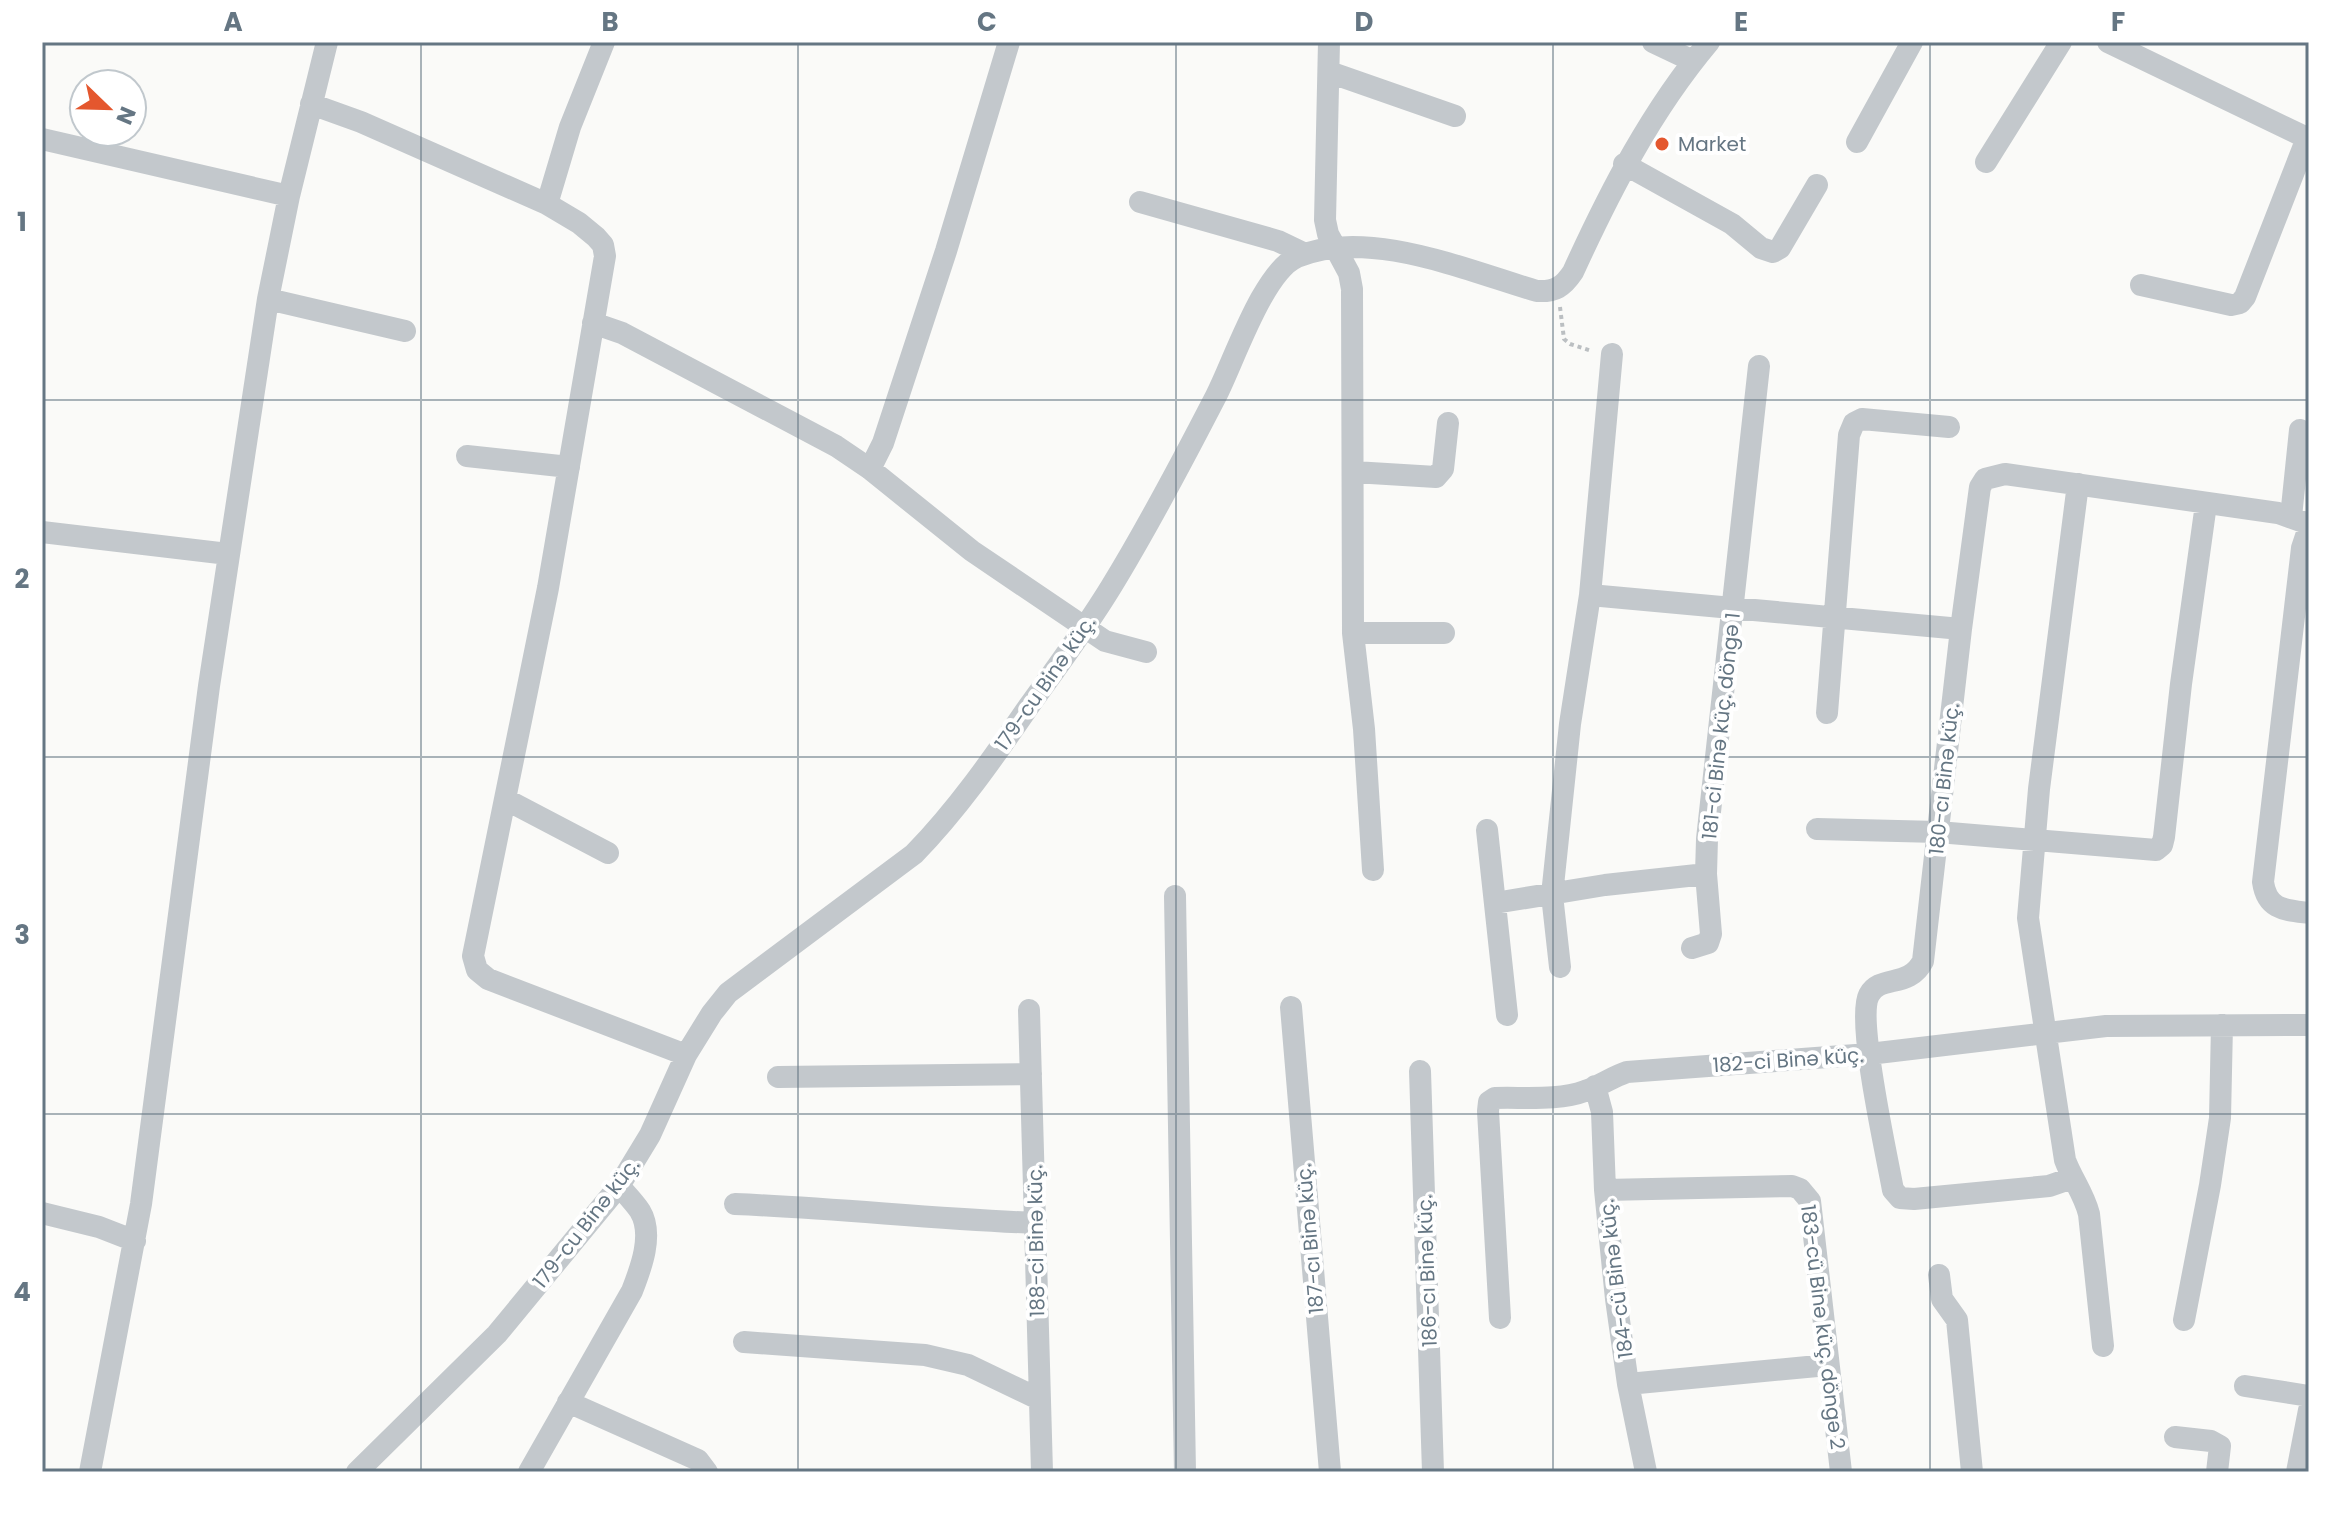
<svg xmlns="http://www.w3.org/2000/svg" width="2351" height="1514" viewBox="0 0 2351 1514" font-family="Poppins,sans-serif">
	<rect width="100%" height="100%" fill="#fafaf8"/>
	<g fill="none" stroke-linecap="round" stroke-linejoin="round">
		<!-- path -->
		<path stroke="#bbbfc2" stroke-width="4" stroke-dasharray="4 4" stroke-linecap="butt" d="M1560,307l4,32 6,5 22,7"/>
		<!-- street -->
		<path stroke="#c3c8cc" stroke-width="22" d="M1329,42l-4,178 3,14 21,39 3,16 1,344 11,96 9,141
			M1653,42l40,19
			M2108,42l201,97
			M1329,72l126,44
			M311,104l50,18 186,82 32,19 17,14 7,8 2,11 -57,332 -75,368 4,14 11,9 198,76
			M42,139l247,57
			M1857,142l55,-100
			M1986,162l75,-120
			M1624,164l108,60 29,24 12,4 7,-4 37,-63
			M1140,202l138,39 27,13
			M547,204l23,-77 34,-85
			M2141,285l90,20 9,-2 5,-6 62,-159
			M268,299l137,32
			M593,323l29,10 214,113 34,23 102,82 133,90 41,11
			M467,456l102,11
			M870,469l13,-26 63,-192 63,-209
			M1354,472l82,5 7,-8 5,-46
			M2078,484l-39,305 -11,129 37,242c7,19 19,34 24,54l14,132
			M2291,517l9,-87
			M2309,527l-7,21 -39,334c4,28 22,28 46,31
			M42,532l186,22
			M1590,595l371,34
			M1353,633h91
			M1827,713l22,-278 5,-12 8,-4 87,8
			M505,799l103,54
			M1817,829l121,3 218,18 6,-5 2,-8 17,-153 25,-180
			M1487,830l20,185
			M1175,896l10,576
			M1495,903l110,-18 101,-11 1,-35 52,-473
			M1692,948l16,-5 3,-9 -5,-60
			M1560,967l-8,-72 18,-171 20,-129 22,-241
			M1291,1007l39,465
			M1029,1010l13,462
			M1420,1071l13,401
			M778,1077l253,-3
			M1595,1086l7,26 3,78 11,109 12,85 18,88
			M2072,1178l-23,8 -135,13 -14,-1 -7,-8c-6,-34 -37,-171 -24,-195 11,-21 40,-6 54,-34l38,-332 19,-142 5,-8 20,-5 273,39 31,11
			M1605,1190l187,-4 8,3 10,12 31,271
			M735,1204c100,4 200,15 301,19
			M42,1213l57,14 36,14
			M1939,1275l3,24 15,21 15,152
			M1500,1318l-12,-207 1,-9 6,-4c28,-1 64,3 90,-7 15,-5 27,-14 42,-19l242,-18 237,-28 203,-1
			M2184,1320l26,-135 10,-67 2,-93
			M744,1342l181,13 43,10 71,34
			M1628,1384l200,-19
			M2245,1386l64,10
			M568,1402l130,58 9,12
			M2175,1437l36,4 9,5 -3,26
			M90,1472l51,-268 68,-518 59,-387 21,-103 38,-154
			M357,1472l140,-138 122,-148 31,-51 36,-80 26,-42 16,-20 186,-139c43,-44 80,-97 115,-148 28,-39 57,-78 82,-119 38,-62 72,-127 105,-191 18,-35 47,-124 81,-139 70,-30 171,14 240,34 18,1 26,-4 36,-19 37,-81 78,-161 136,-230
			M529,1472l103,-181c9,-23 22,-57 8,-80 -6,-9 -14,-17 -21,-25
			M2297,1472l12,-62"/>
	</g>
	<!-- grid -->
	<path fill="none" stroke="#657683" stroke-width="2" stroke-opacity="0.55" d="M421,42v1430M798,42v1430M1176,42v1430M1553,42v1430M1930,42v1430M42,400h2267M42,757h2267M42,1114h2267"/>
	<!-- markers -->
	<circle fill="#e4572e" stroke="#fff" stroke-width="3" cx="1662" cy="144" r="8"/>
	<g text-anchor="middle" stroke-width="8" stroke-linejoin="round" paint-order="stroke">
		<!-- poi labels -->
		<g font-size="20" fill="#657683" stroke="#fff" text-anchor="start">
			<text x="1678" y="151">Market</text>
		</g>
		<!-- street labels -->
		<g font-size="20" fill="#657683" stroke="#fff">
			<text transform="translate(1045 683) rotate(-55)" y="7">179-cu Binə küç.</text>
			<text transform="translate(1721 726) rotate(-84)" y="7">181-ci Binə küç. döngə 1</text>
			<text transform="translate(1944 779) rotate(-84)" y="7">180-cı Binə küç.</text>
			<text transform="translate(1788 1060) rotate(-4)" y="7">182-ci Binə küç.</text>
			<text transform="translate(586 1223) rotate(-52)" y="7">179-cu Binə küç.</text>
			<text transform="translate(1310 1239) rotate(-95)" y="7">187-cı Binə küç.</text>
			<text transform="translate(1036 1241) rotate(-91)" y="7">188-ci Binə küç.</text>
			<text transform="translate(1427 1271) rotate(-92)" y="7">186-cı Binə küç.</text>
			<text transform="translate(1616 1279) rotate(-97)" y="7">184-cü Binə küç.</text>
			<text transform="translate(1823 1327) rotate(83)" y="7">183-cü Binə küç. döngə 2</text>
		</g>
	</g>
	<!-- border -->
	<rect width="2351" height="1514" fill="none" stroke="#ffffff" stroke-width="88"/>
	<!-- north arrow -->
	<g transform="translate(108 108) rotate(113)"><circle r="38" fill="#ffffff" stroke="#c1c8cd" stroke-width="2"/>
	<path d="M0-6L14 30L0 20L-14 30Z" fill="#e4572e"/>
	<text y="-12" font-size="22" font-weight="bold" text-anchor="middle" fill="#657683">N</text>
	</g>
	<rect x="44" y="44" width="2263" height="1426" fill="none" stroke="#657683" stroke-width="3"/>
	<g font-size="26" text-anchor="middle" font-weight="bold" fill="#657683">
		<text x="233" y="31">A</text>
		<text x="610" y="31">B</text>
		<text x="987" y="31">C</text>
		<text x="1364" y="31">D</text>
		<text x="1741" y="31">E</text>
		<text x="2118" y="31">F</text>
		<text x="22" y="231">1</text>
		<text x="22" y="588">2</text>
		<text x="22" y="944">3</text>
		<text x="22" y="1301">4</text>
	</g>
</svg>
